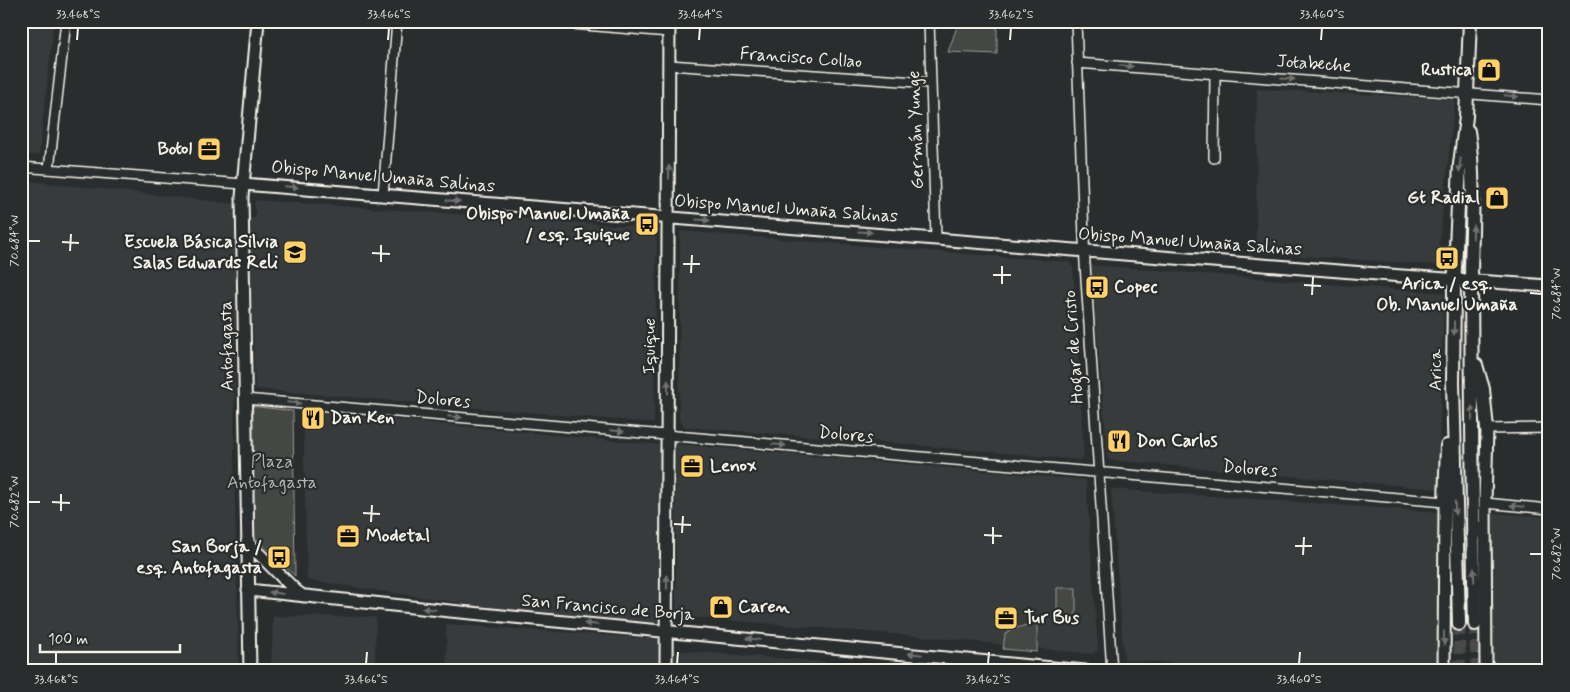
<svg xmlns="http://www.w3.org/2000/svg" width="1570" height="692" viewBox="0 0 1570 692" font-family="Mynerve,sans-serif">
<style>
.built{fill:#373a3a}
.green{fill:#444645;stroke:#9c9c96}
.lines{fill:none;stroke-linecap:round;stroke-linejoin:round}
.primary-tunnel{stroke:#484a4a;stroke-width:12;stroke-dasharray:12 6;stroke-linecap:butt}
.street-casing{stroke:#f4f1e8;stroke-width:12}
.secondary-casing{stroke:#f4f1e8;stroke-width:15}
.primary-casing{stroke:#f4f1e8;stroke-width:16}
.street{stroke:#2a2d2e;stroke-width:9}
.secondary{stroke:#2a2d2e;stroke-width:11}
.primary{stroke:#2a2d2e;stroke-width:12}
.oneway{fill:#71726f}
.ticks{fill:none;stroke:#f4f1e8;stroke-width:2}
.labels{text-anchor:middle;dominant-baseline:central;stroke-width:4.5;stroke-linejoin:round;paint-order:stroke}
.street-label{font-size:18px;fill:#f4f1e8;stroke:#2a2d2e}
.poi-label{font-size:18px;font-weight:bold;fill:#f4f1e8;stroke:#2a2d2e;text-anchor:start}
.park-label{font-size:18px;fill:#b6b5af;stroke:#2a2d2e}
.neatline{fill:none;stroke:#f4f1e8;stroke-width:2}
.ticks-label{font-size:12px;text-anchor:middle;fill:#f4f1e8}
</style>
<rect width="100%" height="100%" fill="#2a2d2e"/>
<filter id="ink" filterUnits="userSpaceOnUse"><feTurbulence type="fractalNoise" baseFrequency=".02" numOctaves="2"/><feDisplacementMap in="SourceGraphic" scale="10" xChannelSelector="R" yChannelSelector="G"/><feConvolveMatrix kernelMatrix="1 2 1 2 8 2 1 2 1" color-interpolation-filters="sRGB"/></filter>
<g filter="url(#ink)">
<path class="built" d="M21,21H54L39,155L21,154Z
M1257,89L1455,99L1437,265L1256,253Z
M21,180L237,204L234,462L239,671H21Z
M254,200L657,228L654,423L255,389L249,218H256Z
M680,231L1069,262L1073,268L1084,457L1080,460L871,441L685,427L679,420Z
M1091,265L1444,293L1438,489L1108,460Z
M303,411L661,445L658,623L494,608L307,580Z
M676,444L1086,480L1098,651L1092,654L930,637L676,616Z
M1111,489L1439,512L1436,671H1274L1124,660Z
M1492,513L1549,517V671H1492Z
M273,616L376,617L375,671H271Z
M446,624L659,639L658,671H447Z
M673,650L930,670L933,671H672Z"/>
<path class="green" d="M959,21H997V54L948,52Z
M250,406L293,411L295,576L252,535Z
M1057,588H1076V621H1057Z
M1037,618V652L1003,649L1005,634L1010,630L1030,624V619Z"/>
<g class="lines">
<path class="primary-tunnel" d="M1459,624L1460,671
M1475,624L1477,671"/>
<g class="street-casing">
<path id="street" d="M535,21L669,32
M929,21L936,238
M1076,21L1085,264L1112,671
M1077,63L1549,100
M669,65L931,83
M1214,158L1215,73
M21,167L243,184
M49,169L66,21
M383,195L397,21
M245,399L1445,502
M1487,429L1549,428
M1485,503L1549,509"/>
</g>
<g class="secondary-casing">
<path id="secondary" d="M243,184L1402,276L1549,286
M247,542L296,591L303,596
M248,590L450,611L1085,671
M250,671L242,197L258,21
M666,671L669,21
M1444,671L1445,502
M1486,671L1485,503L1487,429"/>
</g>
<g class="primary-casing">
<path id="primary" d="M1468,131C1476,182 1471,232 1471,283C1472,397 1472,510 1475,624
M1476,365L1483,389L1487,429
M1445,502L1447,446
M1459,624L1453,382L1454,289L1460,164L1466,117L1470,21"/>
</g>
<use href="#street" class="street"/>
<use href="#secondary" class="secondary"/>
<use href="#primary" class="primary"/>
</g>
<defs><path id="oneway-solid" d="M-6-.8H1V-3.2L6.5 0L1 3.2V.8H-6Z" transform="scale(1.25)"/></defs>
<g class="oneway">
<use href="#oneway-solid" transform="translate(1126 66) rotate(4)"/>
<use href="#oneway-solid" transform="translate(1288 79) rotate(4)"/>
<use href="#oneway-solid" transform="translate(1511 96) rotate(5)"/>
<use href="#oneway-solid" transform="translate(1460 165) rotate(95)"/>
<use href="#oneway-solid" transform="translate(669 172) rotate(-90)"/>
<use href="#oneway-solid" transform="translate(291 187) rotate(5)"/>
<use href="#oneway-solid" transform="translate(453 201) rotate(5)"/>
<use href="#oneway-solid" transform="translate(703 220) rotate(4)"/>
<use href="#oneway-solid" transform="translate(865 232) rotate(4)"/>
<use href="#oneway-solid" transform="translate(1473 232) rotate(-88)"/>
<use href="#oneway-solid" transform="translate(1454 328) rotate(90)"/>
<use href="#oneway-solid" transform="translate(668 387) rotate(-90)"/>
<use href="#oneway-solid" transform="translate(294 403) rotate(5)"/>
<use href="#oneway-solid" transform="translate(1472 413) rotate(-90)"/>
<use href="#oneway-solid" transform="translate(455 417) rotate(5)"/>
<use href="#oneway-solid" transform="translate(617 431) rotate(5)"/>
<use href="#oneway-solid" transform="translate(779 445) rotate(5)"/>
<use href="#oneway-solid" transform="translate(1517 506) rotate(-175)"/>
<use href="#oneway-solid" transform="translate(1455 508) rotate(89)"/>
<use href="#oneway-solid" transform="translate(1474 575) rotate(-92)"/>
<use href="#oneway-solid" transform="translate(667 582) rotate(-90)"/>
<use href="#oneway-solid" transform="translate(276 593) rotate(-173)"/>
<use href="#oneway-solid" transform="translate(429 609) rotate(-174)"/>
<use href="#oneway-solid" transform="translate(591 624) rotate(-175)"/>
<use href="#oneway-solid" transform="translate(1444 638) rotate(90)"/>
<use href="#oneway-solid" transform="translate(753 639) rotate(-175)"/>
<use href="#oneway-solid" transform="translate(915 654) rotate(-174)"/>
</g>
</g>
<path class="ticks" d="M77,40L78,28M388,40L389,28M699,40L700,28M1010,40L1011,28M1321,40L1322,28M28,241H40M62,242L79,243M70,251L71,234M372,253L390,254M381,262V245M683,264H700M691,273L692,255M993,275H1011M1002,284V266M1304,285L1321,286M1530,293L1542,294M1312,295L1313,277M28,502H40M52,502L70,503M61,511V494M363,513L380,514M371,522L372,505M674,524L691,525M682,533L683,516M984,535L1002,536M993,544V527M1295,546H1312M1530,554H1542M1303,555L1304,537M56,664V652M366,664L367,652M677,664L678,652M988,664L989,652M1299,664L1300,652"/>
<defs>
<g id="shop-square" transform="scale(1.25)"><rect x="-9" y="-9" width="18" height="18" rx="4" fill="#ffd166" stroke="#2a2d2e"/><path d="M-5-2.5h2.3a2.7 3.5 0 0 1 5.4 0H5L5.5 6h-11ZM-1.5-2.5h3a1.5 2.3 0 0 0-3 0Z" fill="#111"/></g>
<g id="office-square" transform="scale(1.25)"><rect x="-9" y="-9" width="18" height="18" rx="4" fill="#ffd166" stroke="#2a2d2e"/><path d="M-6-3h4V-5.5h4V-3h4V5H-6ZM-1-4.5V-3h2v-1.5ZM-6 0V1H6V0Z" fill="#111"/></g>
<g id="bus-square" transform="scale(1.25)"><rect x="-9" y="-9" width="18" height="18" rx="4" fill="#ffd166" stroke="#2a2d2e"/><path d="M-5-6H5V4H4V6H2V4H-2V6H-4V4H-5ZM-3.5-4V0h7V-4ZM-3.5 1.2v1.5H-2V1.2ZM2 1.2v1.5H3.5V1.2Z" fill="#111"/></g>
<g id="school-square" transform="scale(1.25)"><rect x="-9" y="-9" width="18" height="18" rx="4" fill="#ffd166" stroke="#2a2d2e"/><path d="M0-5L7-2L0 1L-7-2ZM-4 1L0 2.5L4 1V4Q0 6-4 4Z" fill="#111"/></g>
<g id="restaurant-square" transform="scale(1.25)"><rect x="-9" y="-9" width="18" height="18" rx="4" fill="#ffd166" stroke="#2a2d2e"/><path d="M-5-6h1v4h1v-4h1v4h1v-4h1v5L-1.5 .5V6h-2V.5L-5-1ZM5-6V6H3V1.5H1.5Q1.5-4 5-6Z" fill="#111"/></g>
</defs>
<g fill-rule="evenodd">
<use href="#shop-square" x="1489" y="70"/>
<use href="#office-square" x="209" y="149"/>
<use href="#shop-square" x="1497" y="198"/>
<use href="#bus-square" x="647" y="224"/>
<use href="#school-square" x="295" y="252"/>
<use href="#bus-square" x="1447" y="258"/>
<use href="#bus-square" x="1097" y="287"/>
<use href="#restaurant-square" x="313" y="418"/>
<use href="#restaurant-square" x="1119" y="441"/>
<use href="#office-square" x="692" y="466"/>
<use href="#office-square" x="348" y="536"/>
<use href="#bus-square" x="279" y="557"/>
<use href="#shop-square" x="721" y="607"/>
<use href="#office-square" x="1006" y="618"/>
</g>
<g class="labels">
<g class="street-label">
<text transform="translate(801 58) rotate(4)">Francisco Collao</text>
<text transform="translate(1314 64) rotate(4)">Jotabeche</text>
<text transform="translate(916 130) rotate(-92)">Germán Yunge</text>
<text transform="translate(383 177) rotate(5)">Obispo Manuel Umaña Salinas</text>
<text transform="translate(786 209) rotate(4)">Obispo Manuel Umaña Salinas</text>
<text transform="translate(1190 242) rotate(4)">Obispo Manuel Umaña Salinas</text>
<text transform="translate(227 346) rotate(-91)">Antofagasta</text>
<text transform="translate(650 346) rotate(-90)">Iquique</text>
<text transform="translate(1074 347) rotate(-94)">Hogar de Cristo</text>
<text transform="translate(1436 370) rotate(-90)">Arica</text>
<text transform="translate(443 400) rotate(5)">Dolores</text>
<text transform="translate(846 435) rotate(5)">Dolores</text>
<text transform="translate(1250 469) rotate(5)">Dolores</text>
<text transform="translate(608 608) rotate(5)">San Francisco de Borja</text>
</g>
<g class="poi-label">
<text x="1472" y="70" text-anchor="end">Rustica</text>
<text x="192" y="149" text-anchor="end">Botol</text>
<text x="1480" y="198" text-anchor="end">Gt Radial</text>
<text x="630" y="214" text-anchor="end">Obispo Manuel Umaña<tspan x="630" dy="21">/ esq. Iquique</tspan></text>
<text x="278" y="242" text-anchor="end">Escuela Básica Silvia<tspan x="278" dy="21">Salas Edwards Reli</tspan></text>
<text x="1447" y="284" text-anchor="middle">Arica / esq.<tspan x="1447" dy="21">Ob. Manuel Umaña</tspan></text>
<text x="1114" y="287">Copec</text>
<text x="330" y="418">Dan Ken</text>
<text x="1136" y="441">Don Carlos</text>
<text x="710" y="466">Lenox</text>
<text x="366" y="536">Modetal</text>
<text x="262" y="547" text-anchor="end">San Borja /<tspan x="262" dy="21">esq. Antofagasta</tspan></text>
<text x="738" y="607">Caren</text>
<text x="1024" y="618">Tur Bus</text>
</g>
<g class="park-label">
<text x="272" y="462">Plaza<tspan x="272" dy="21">Antofagasta</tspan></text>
</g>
</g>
<rect width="1570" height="692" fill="none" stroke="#2a2d2e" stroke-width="55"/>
<path d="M40 644v8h140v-8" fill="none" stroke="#f4f1e8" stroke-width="2.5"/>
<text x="48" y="644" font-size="15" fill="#f4f1e8" stroke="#2a2d2e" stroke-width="4" paint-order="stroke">100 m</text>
<rect x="28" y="28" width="1514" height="636" class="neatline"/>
<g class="ticks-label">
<text x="78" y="18">33.468°S</text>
<text x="389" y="18">33.466°S</text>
<text x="700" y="18">33.464°S</text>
<text x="1011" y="18">33.462°S</text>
<text x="1322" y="18">33.460°S</text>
<text transform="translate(14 241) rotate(-90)" y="4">70.684°W</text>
<text transform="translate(1556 294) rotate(-90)" y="4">70.684°W</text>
<text transform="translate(14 502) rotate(-90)" y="4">70.682°W</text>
<text transform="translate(1556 554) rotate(-90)" y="4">70.682°W</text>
<text x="56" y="683">33.468°S</text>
<text x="366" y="683">33.466°S</text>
<text x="677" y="683">33.464°S</text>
<text x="988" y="683">33.462°S</text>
<text x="1299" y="683">33.460°S</text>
</g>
</svg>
